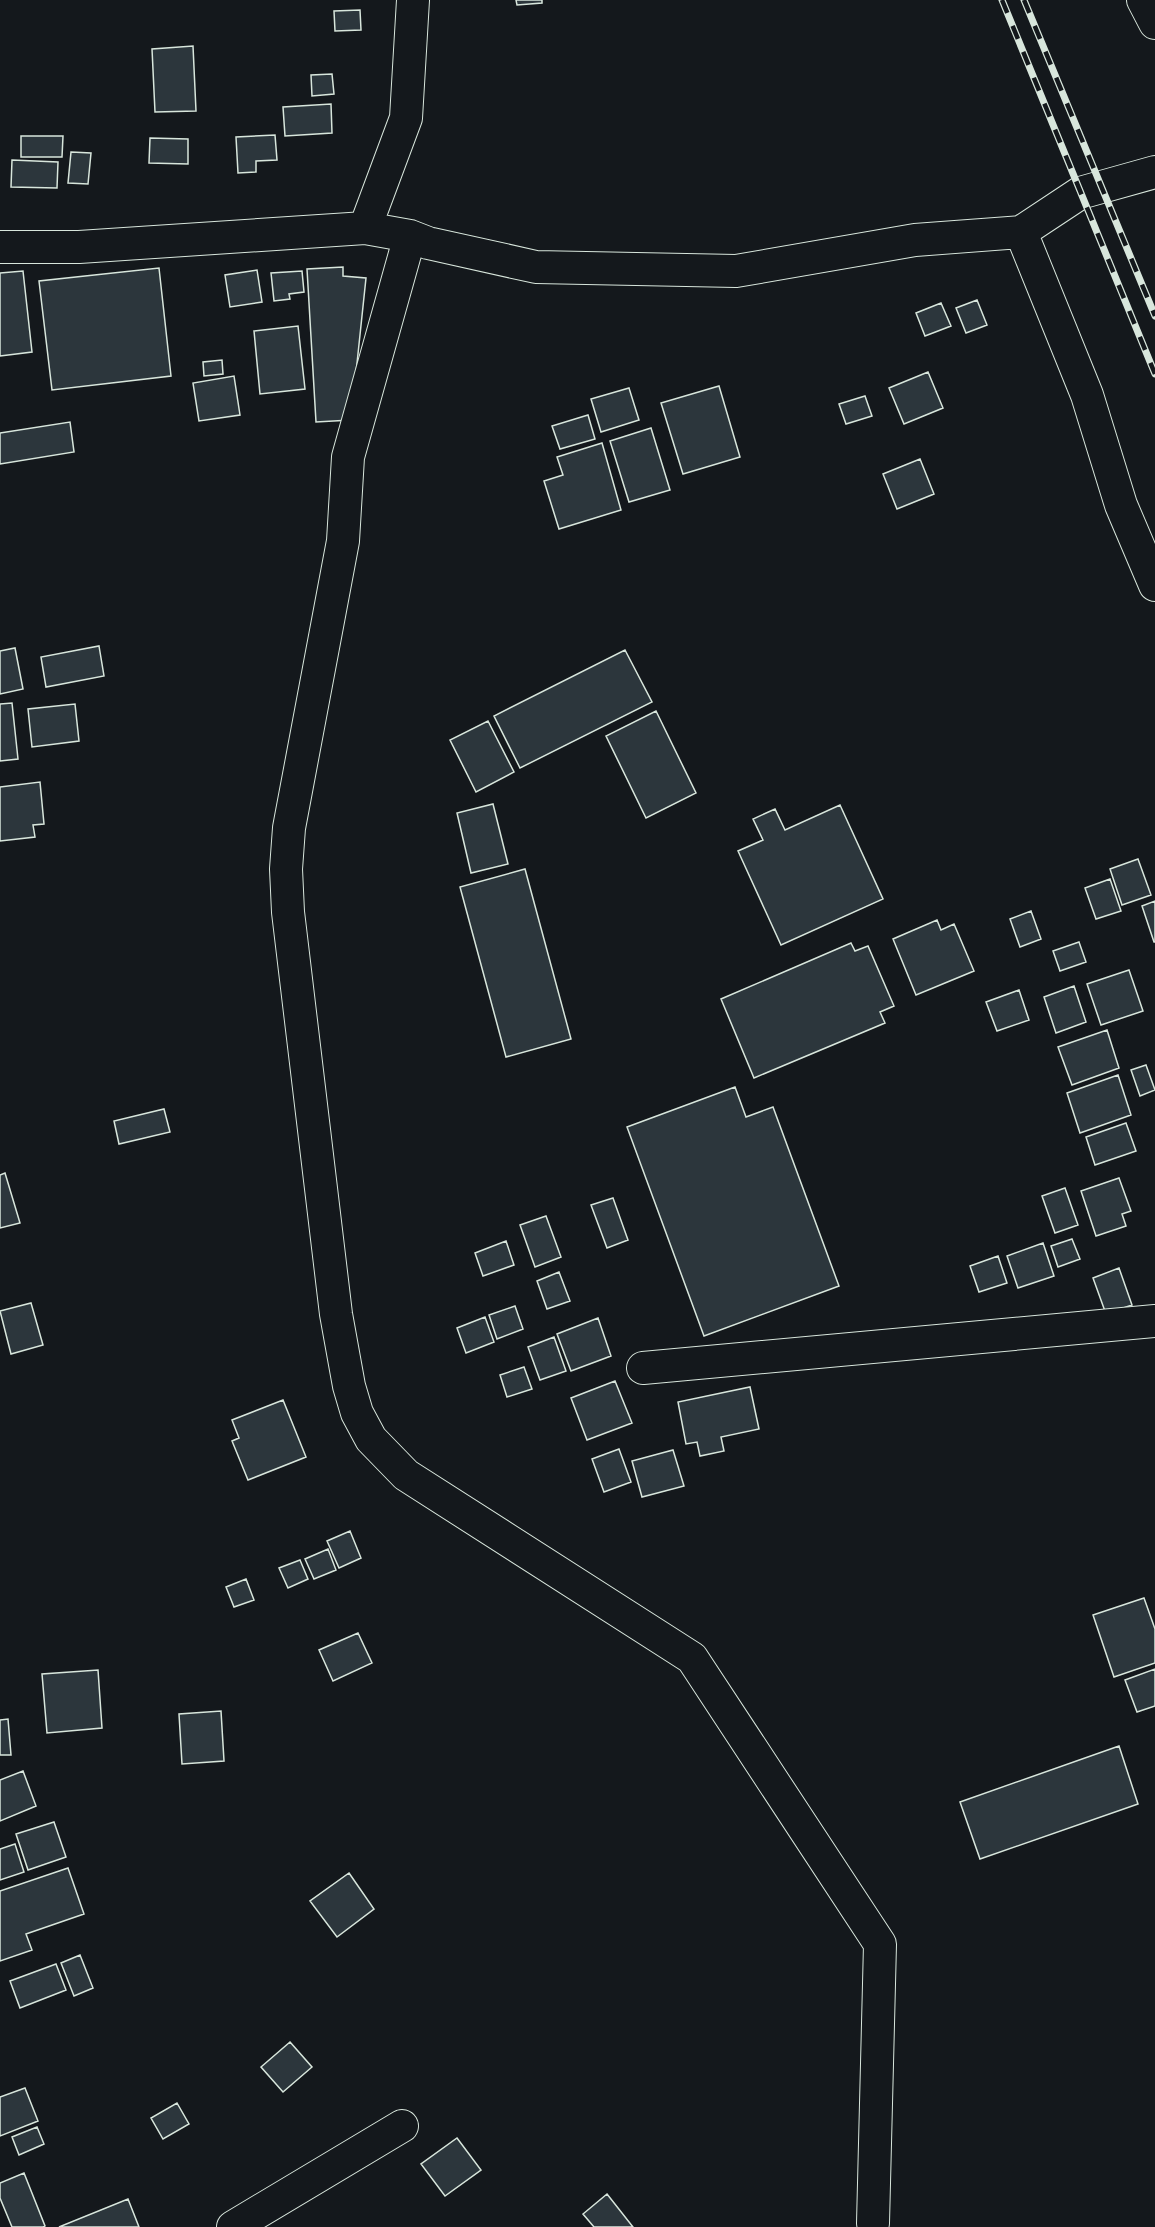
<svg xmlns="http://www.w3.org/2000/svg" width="1155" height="2227" viewBox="0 0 1155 2227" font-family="Arial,sans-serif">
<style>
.building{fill:#2c363c;stroke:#d8e6dc;stroke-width:1.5}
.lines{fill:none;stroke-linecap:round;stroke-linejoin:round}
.minor-casing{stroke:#d8e6dc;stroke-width:34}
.minor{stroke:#14181c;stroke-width:32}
.rail-casing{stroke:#d8e6dc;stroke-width:7}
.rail{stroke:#14181c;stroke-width:4.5;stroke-dasharray:14;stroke-linecap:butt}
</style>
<rect width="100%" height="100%" fill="#14181c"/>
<path class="building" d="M516,0H542V3L517,5Z
M360,10L361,30L335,31L334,11Z
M193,46L196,111L155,112L152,49Z
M332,74L334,94L312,96L311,75Z
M331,104L332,133L285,136L283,107Z
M275,135L277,160L256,161V172L238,173L236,137Z
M21,136H63L62,157H21Z
M150,138L188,139V164L149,163Z
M71,152L91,153L88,184L68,183Z
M12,160L58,162L57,188L11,187Z
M343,267V276L366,278L351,420L316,422L307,269Z
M159,268L171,376L52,390L39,281Z
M257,270L262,302L230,307L225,275Z
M23,271L32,352L0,356V273Z
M302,271L304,292L289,294L290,299L274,301L271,273Z
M977,300L987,325L966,333L956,308Z
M941,303L951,326L925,336L916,313Z
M298,326L305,389L260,394L254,331Z
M222,360L223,374L204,376L203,362Z
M928,372L943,408L904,424L889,388Z
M234,376L240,415L199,421L193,383Z
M719,386L740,457L683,474L661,403Z
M629,388L639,420L601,432L591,399Z
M865,396L872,416L846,424L839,404Z
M588,415L595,439L560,449L552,426Z
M70,422L74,452L0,464V433Z
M651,428L670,490L629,502L610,441Z
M602,443L621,510L559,529L544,481L563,475L557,457Z
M920,459L934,494L897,509L883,474Z
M99,646L104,676L46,687L41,657Z
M15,648L23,689L0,694V651Z
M625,650L652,702L520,768L494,716Z
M12,703L18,759L0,761V704Z
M75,704L79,741L32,747L28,709Z
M656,711L696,793L646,818L606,736Z
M488,721L514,772L476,792L450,740Z
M40,782L44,824L33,825L35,837L0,841V787Z
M493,804L508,864L471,873L457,813Z
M840,805L883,899L781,945L738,851L763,840L753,819L775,809L785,830Z
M1138,859L1151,895L1122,905L1110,869Z
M525,869L571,1039L506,1057L460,887Z
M1110,879L1121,911L1096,919L1085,888Z
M1155,901V942H1154L1142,906Z
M1031,911L1041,939L1020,947L1010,919Z
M937,920L941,930L954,924L974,971L916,995L893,939Z
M1079,942L1086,962L1060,971L1053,951Z
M851,943L855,951L868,946L894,1006L880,1012L885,1023L754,1078L721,999Z
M1129,970L1143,1011L1101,1025L1087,984Z
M1074,986L1086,1022L1056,1033L1044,997Z
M1019,990L1029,1020L997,1031L986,1002Z
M1107,1030L1119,1068L1072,1085L1058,1047Z
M1146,1065L1155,1090L1140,1096L1131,1070Z
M1118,1075L1131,1115L1080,1133L1067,1093Z
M735,1087L746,1117L773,1107L839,1286L704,1336L627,1127Z
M164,1109L170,1132L119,1144L114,1121Z
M1126,1123L1136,1151L1095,1165L1086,1137Z
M5,1173L20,1223L0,1228V1175Z
M1119,1178L1131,1211L1122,1214L1126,1226L1096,1236L1081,1191Z
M1065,1188L1078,1225L1055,1233L1042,1196Z
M613,1198L628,1240L607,1248L591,1205Z
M546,1216L561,1257L535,1267L520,1225Z
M1072,1239L1080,1259L1058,1267L1051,1246Z
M506,1241L514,1265L483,1276L475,1253Z
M1043,1243L1054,1276L1018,1288L1007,1256Z
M998,1256L1007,1283L979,1292L970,1266Z
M1119,1268L1132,1305L1106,1314L1093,1278Z
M559,1272L570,1301L547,1309L537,1281Z
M31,1303L43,1345L11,1354L0,1311Z
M515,1306L523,1329L497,1339L489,1315Z
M485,1317L494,1342L466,1353L457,1328Z
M598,1318L611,1356L571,1371L557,1334Z
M554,1337L566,1371L540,1380L528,1347Z
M524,1367L532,1389L507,1397L500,1375Z
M615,1381L632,1423L587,1440L571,1398Z
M750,1387L759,1429L721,1437L724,1451L700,1456L697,1442L686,1444L678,1402Z
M283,1400L306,1457L248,1480L232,1441L239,1438L232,1420Z
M619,1449L631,1482L604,1492L592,1459Z
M673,1450L684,1486L642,1497L632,1461Z
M350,1531L361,1558L339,1568L327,1541Z
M328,1549L336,1570L314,1579L305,1559Z
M300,1560L308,1579L288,1588L279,1568Z
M246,1579L254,1600L234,1607L226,1587Z
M1144,1598L1155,1629V1663L1114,1677L1093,1615Z
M358,1633L372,1663L333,1681L319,1650Z
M1155,1669V1706L1137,1712L1125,1680Z
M98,1670L102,1728L47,1733L42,1674Z
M221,1711L224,1761L182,1764L179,1714Z
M8,1719L11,1755H0V1720Z
M1119,1746L1138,1804L980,1859L960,1802Z
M23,1771L36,1806L0,1821V1780Z
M54,1822L66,1857L28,1870L16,1834Z
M15,1844L24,1872L0,1880V1849Z
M68,1868L84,1914L26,1934L32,1950L0,1961V1891Z
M349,1873L374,1909L337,1937L310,1901Z
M80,1955L93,1988L74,1996L61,1963Z
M56,1964L66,1990L20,2008L10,1981Z
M290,2042L312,2067L283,2092L261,2067Z
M25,2088L38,2121L0,2136V2097Z
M177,2103L189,2124L163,2139L151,2118Z
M37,2127L44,2144L19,2155L12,2137Z
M457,2138L481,2170L445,2196L421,2164Z
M24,2173L45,2226L43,2227H12L0,2198V2183Z
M607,2194L633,2227H594L583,2214Z
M128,2199L139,2227H59Z"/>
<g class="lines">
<g class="minor-casing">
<path id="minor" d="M1143,0L1155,23
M365,228L406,118L413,0
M1021,232L1087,395L1121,505L1155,585
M410,236L348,457L343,541L289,828L286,869L288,912L336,1314L349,1386L357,1413L371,1439L406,1475L692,1658L880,1944L873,2223
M0,247H79L365,228L410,236L428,243L536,267L736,271L915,240L1021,232L1080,193L1155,172
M643,1368L1155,1321
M233,2227L402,2126"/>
</g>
<use href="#minor" class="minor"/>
<g class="rail-casing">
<path id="rail" d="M1002,0L1155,374
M1024,0L1155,316"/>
</g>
<use href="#rail" class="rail"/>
</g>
</svg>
